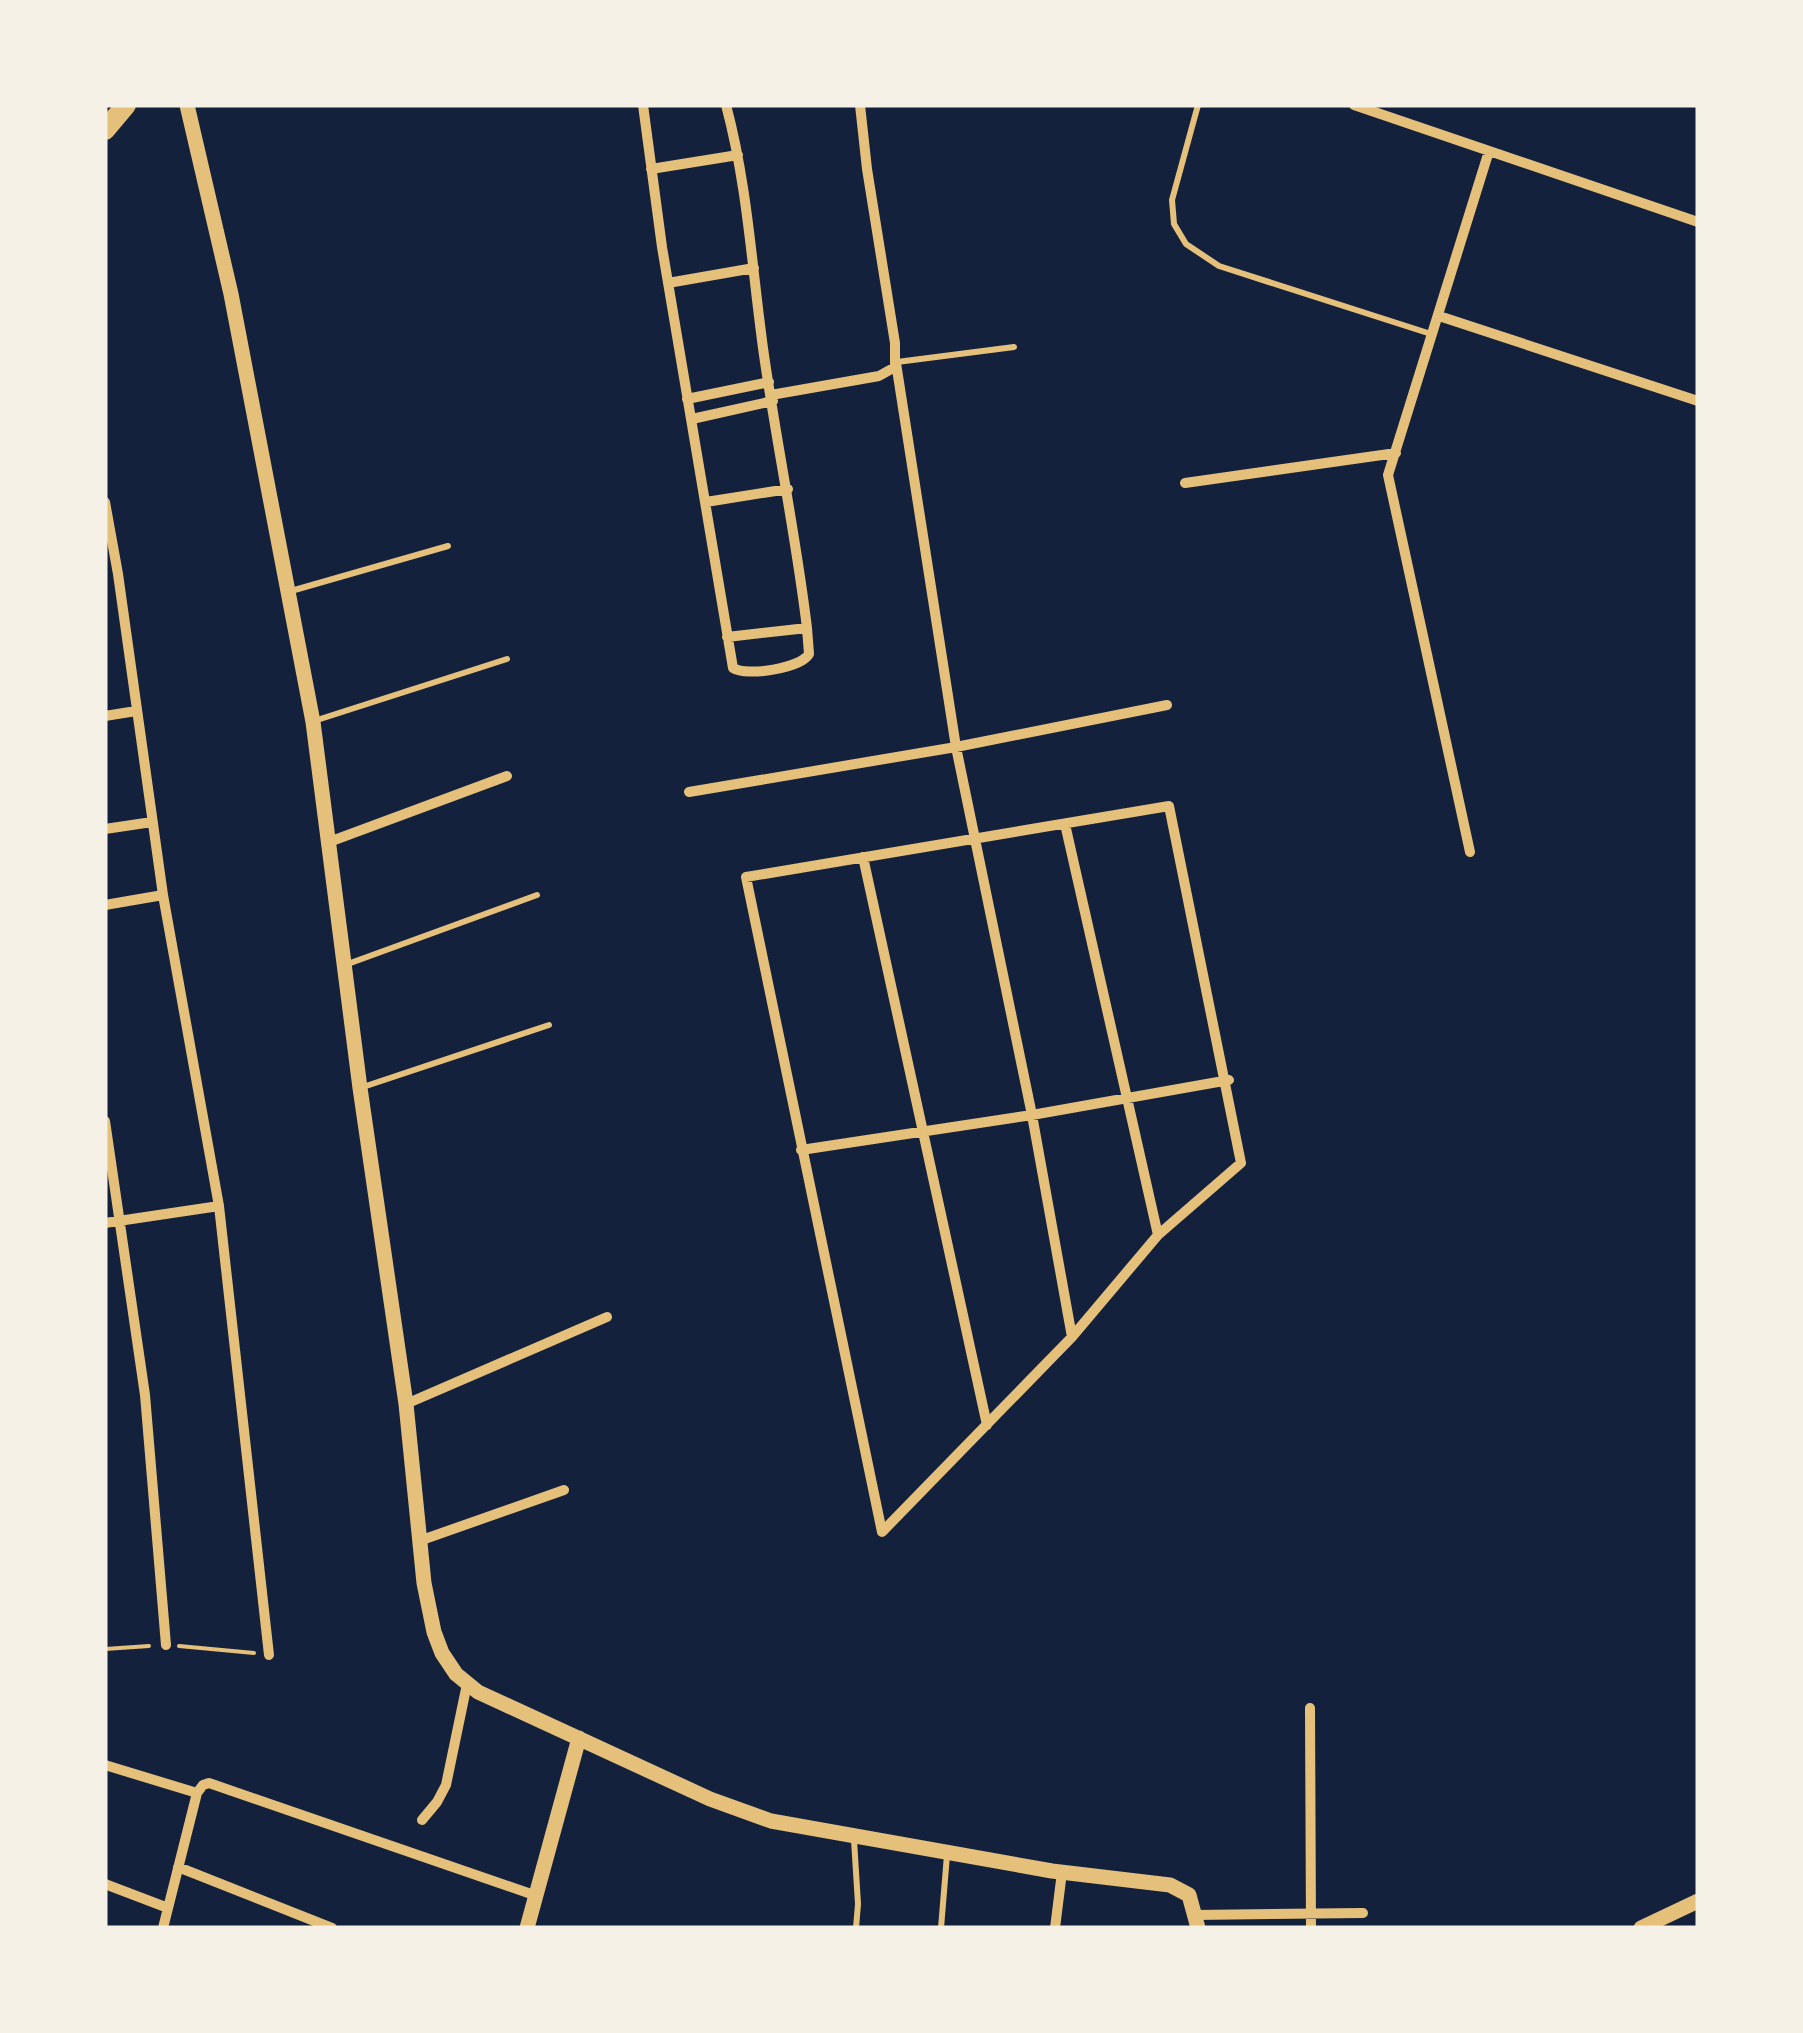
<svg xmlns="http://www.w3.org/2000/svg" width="1803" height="2033" viewBox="0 0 1803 2033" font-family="'Public Sans',sans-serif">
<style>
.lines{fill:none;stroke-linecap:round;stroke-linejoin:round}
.path{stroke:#e5c07b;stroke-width:4}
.service{stroke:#e5c07b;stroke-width:6}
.minor{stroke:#e5c07b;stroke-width:10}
.tertiary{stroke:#e5c07b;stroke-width:15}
.primary{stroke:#e5c07b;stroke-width:20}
</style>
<rect width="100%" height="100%" fill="#14213d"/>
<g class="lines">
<path class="path" d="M179,1646L254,1653
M105,1649L149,1646"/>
<path class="service" d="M1198,105L1172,200L1174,224L1186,244L1219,266L1431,334
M897,362L1014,347
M291,591L448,546
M314,721L507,659
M345,965L537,895
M360,1088L549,1025
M854,1840L858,1904L856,1928
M941,1928L947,1855"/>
<path class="minor" d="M643,105L662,247L733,668C747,677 801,668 809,654L807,628
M726,105C748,187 752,271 764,355C777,446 796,536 807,628L727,637
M1354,105L1698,222
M651,169L738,155
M668,283L754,268
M1439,316L1698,401
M896,363L956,747L1032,1115L1072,1337
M771,395L879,376L895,367V343L867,169L860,105
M687,399L769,382
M692,419L773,401
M1185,483L1396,453
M105,502L118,574L163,895L219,1206L269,1655
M706,502L788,489
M105,716L136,711
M689,792L956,747L1167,705
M1169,806L1241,1163L1158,1235L1072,1337L882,1532L746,877Z
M1065,824L1158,1235
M105,829L152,822
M329,842L507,776
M1470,852L1388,475L1489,151
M863,857L987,1425
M105,905L163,895
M105,1121L145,1395L166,1645
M801,1150L1032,1115L1229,1080
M105,1223L219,1206
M406,1404L607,1317
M419,1541L564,1490
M1310,1708L1311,1928
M105,1765L197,1793
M422,1820L437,1802L446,1785L467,1684
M178,1867L332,1928
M105,1884L168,1908
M1195,1915L1363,1913
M163,1928L197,1793L203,1785L209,1783L537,1896
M1055,1928L1062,1872"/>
<path class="tertiary" d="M187,105L231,294L313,722L360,1088L406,1404L424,1583L434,1632L442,1653L456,1674L478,1692L710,1799L771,1821L1052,1871L1170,1885L1189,1895L1198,1928
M527,1928L579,1738
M1641,1928L1698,1901"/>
<path class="primary" d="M105,130L126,105"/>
</g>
<rect width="1803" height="2033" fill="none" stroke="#f6f1e7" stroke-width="215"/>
</svg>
